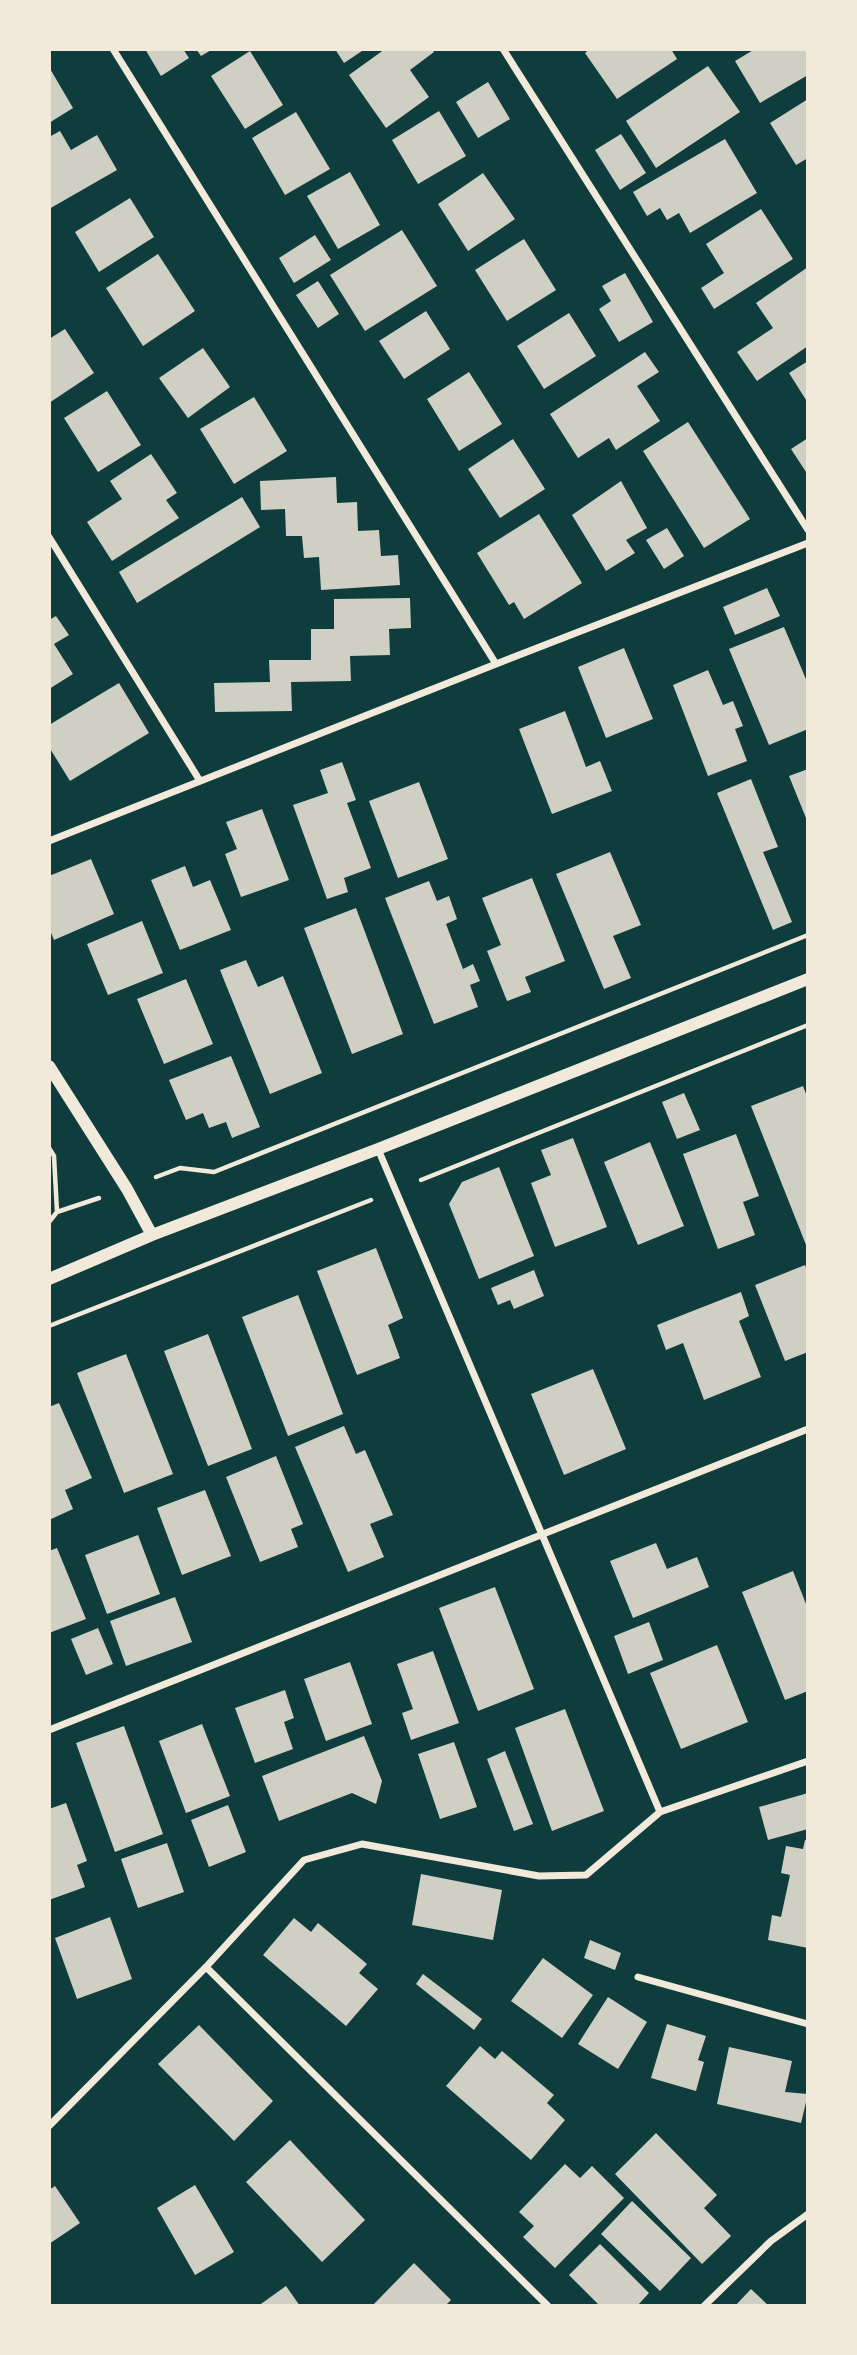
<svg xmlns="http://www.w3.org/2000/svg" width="857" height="2355" viewBox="0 0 857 2355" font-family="'Golos Text',sans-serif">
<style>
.building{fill:#cfcfc3}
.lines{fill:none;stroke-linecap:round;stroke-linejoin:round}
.path{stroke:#f1e9da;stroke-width:4.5}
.minor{stroke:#f1e9da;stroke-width:7}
.tertiary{stroke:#f1e9da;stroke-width:12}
</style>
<rect width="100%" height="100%" fill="#0f3d3e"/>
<path class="building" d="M145,49H183L189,58L161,76Z
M196,49H213L201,56Z
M335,49H365L344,63Z
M385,49H432L434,52L410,70L429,97L386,128L349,75Z
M590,49H671L677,59L617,99L585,53Z
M755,49H808V75L760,103L735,61Z
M250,51L283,105L245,129L211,76Z
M708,66L740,112L656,168L626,121Z
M49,67L73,108L49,123Z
M488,82L510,119L478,138L456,102Z
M808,99V158L796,165L770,123Z
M439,111L466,156L418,184L392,140Z
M296,112L330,169L285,195L252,138Z
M60,131L71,150L97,135L117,170L49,209V137Z
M621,134L646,173L620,190L595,150Z
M725,139L757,193L690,233L679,213L667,220L660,208L647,216L633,192Z
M350,172L380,225L338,249L307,196Z
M483,173L515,219L468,251L438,204Z
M130,198L154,237L99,272L75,232Z
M761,209L793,259L714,309L701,288L724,273L706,244Z
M402,230L437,286L365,331L330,275Z
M315,235L331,260L294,283L279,258Z
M524,239L556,290L507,321L475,270Z
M158,254L195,311L143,346L106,288Z
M808,267V346L757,381L737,352L773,328L756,303Z
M625,273L653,322L619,342L599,309L611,301L602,286Z
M318,281L339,314L318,328L296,295Z
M426,311L450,349L404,379L379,341Z
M569,313L596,356L544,389L517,346Z
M65,329L94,373L49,403V339Z
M203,348L230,387L188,418L159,378Z
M645,352L659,372L637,386L660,421L616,450L609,438L578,458L550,414Z
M808,361V403L789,373Z
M469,372L502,424L459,451L427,399Z
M107,391L141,445L98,472L64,418Z
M254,397L287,451L234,484L200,429Z
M688,422L750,519L704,548L643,451Z
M808,438V475L791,449Z
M513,439L545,489L500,518L468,469Z
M151,454L177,493L166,500L179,518L112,561L87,522L122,499L110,481Z
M336,477L337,503L357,502L358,531L379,530L381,556L398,555L400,585L321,590L319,557L304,558L302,536H286L285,509L261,510L260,481Z
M621,481L647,528L626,540L635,553L606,571L572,515Z
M242,497L260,527L137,603L119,572Z
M539,514L582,583L524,619L514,602L509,605L477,553Z
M667,528L684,556L664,569L646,540Z
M767,588L780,616L735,635L723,607Z
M410,598L411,628L389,629L390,655L350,656L351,681L291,682L292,711L215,712L214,683L270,682L269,660H311V629H334V599Z
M56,616L69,635L54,644L73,674L49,689V620Z
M784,627L808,684V729L769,745L729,649Z
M624,648L653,719L606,738L578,667Z
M708,670L723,705L733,701L743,726L735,729L747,761L708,776L673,685Z
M119,683L149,733L70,781L49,747V725Z
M565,711L586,767L600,761L612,791L552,814L519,729Z
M342,762L356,800L347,803L371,868L344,878L348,892L327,899L293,805L328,793L320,770Z
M808,769V823L789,776Z
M751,779L778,847L763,852L792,922L773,930L717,793Z
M419,782L448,859L398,878L369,801Z
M262,809L289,880L241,897L225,854L237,849L226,822Z
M610,852L641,925L613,936L631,978L604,989L556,874Z
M91,859L114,914L54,940L49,928V876Z
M185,866L193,887L210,880L231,930L180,950L151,880Z
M532,878L565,961L525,977L531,992L507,1001L487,951L501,945L482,898Z
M429,881L437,901L449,896L457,919L446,924L463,969L473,964L480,981L470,985L478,1007L434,1024L385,898Z
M356,908L403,1034L352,1054L304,928Z
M142,921L163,973L108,995L87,944Z
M246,960L258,987L283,976L322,1073L270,1094L220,970Z
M186,979L213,1044L164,1064L137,999Z
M231,1056L260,1127L232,1138L226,1122L209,1128L203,1113L186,1120L169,1080Z
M803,1086L808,1099V1250L751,1106Z
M684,1093L700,1130L677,1139L662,1102Z
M736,1134L759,1196L743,1202L755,1235L718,1249L683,1154Z
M573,1138L607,1227L555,1247L531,1183L551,1175L541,1150Z
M650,1142L684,1226L638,1245L604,1162Z
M499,1167L534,1256L479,1279L449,1204L462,1182Z
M376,1248L403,1318L388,1325L400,1358L357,1375L317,1271Z
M805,1265L808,1273V1352L785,1361L755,1285Z
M534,1270L544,1296L514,1309L510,1300L498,1305L491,1288Z
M741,1292L749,1316L739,1321L761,1377L704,1400L683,1343L666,1350L657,1325Z
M298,1295L343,1414L288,1436L242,1317Z
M208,1334L252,1449L208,1466L164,1351Z
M126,1354L173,1474L124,1493L77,1373Z
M593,1369L626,1449L564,1475L531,1394Z
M59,1403L92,1478L65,1490L73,1509L49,1520V1407Z
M344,1426L356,1454L365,1450L393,1515L370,1524L384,1557L348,1572L295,1447Z
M276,1456L303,1524L291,1529L298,1547L260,1562L226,1477Z
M205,1490L231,1556L182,1575L157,1508Z
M138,1535L160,1594L107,1614L85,1555Z
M656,1543L667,1569L697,1557L709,1587L633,1618L610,1561Z
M57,1548L86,1619L49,1633V1551Z
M793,1571L808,1609V1691L785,1700L742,1592Z
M495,1587L534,1689L478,1711L439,1608Z
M175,1597L192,1642L126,1666L110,1621Z
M649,1622L663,1660L628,1674L614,1636Z
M98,1628L113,1664L86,1675L71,1639Z
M717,1645L748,1722L681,1749L650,1673Z
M433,1651L459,1723L411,1740L402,1713L413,1709L397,1664Z
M350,1662L372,1724L326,1741L304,1679Z
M285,1690L294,1718L284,1722L293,1749L255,1763L235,1708Z
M565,1709L604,1811L552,1831L515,1728Z
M202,1724L230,1796L186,1813L159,1741Z
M124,1726L163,1834L115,1852L76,1743Z
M364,1736L382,1781L376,1804L352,1793L279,1821L262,1776Z
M454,1742L477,1807L440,1819L418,1754Z
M505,1751L533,1824L514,1831L487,1759Z
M808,1793V1829L768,1840L759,1807Z
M66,1803L87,1861L77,1865L85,1887L49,1900V1809Z
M228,1805L246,1852L209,1867L191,1820Z
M805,1840L808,1841V1948L768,1940L772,1915L781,1917L790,1875L781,1873L786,1846L803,1849Z
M167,1843L184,1892L138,1908L121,1859Z
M421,1874L502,1890L493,1940L412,1925Z
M110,1917L132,1979L77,1999L55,1938Z
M294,1918L311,1932L318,1923L367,1964L359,1973L378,1989L346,2026L263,1955Z
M590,1940L621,1953L615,1970L584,1958Z
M543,1958L593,1995L562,2038L511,2001Z
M423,1974L482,2019L474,2030L416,1984Z
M608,1997L647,2022L618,2069L578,2044Z
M667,2024L706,2036L698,2060L704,2062L696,2091L651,2078Z
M199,2025L273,2101L234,2141L158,2064Z
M480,2046L495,2059L502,2051L554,2095L547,2103L565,2120L531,2160L446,2086Z
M729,2047L792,2061L785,2092L808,2094L801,2123L717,2104Z
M656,2133L717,2195L704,2208L731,2236L702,2264L615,2174Z
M290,2140L365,2220L322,2262L246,2182Z
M565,2164L580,2178L592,2166L624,2198L555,2268L523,2237L534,2226L519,2212Z
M195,2185L234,2252L195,2275L157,2208Z
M55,2186L80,2223L49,2244V2190Z
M632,2201L691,2258L660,2291L601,2234Z
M600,2244L649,2293L637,2306H600L569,2275Z
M414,2263L451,2300L445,2306H372Z
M286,2286L300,2306H258Z
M751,2289L769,2306H735Z"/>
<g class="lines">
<path class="path" d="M49,1148L54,1156L57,1212L49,1222
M156,1177L180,1168L214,1172L808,935
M421,1180L808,1025
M57,1212L99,1198
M49,1326L371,1200"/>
<path class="minor" d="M113,49L496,664
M503,49L808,530
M49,537L200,781
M49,841L496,664L808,543
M378,1149L660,1812
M49,1730L808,1429
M206,1967L548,2306
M638,1977L808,2024
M49,2126L206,1967L304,1860L362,1844L539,1876L586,1875L660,1812L808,1761
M704,2306L771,2241L808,2214"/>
<path class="tertiary" d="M49,1066L127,1189L152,1235
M49,1279L152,1235L378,1149L808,979"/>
</g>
<rect width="857" height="2355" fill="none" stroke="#f1e9da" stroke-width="102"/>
</svg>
